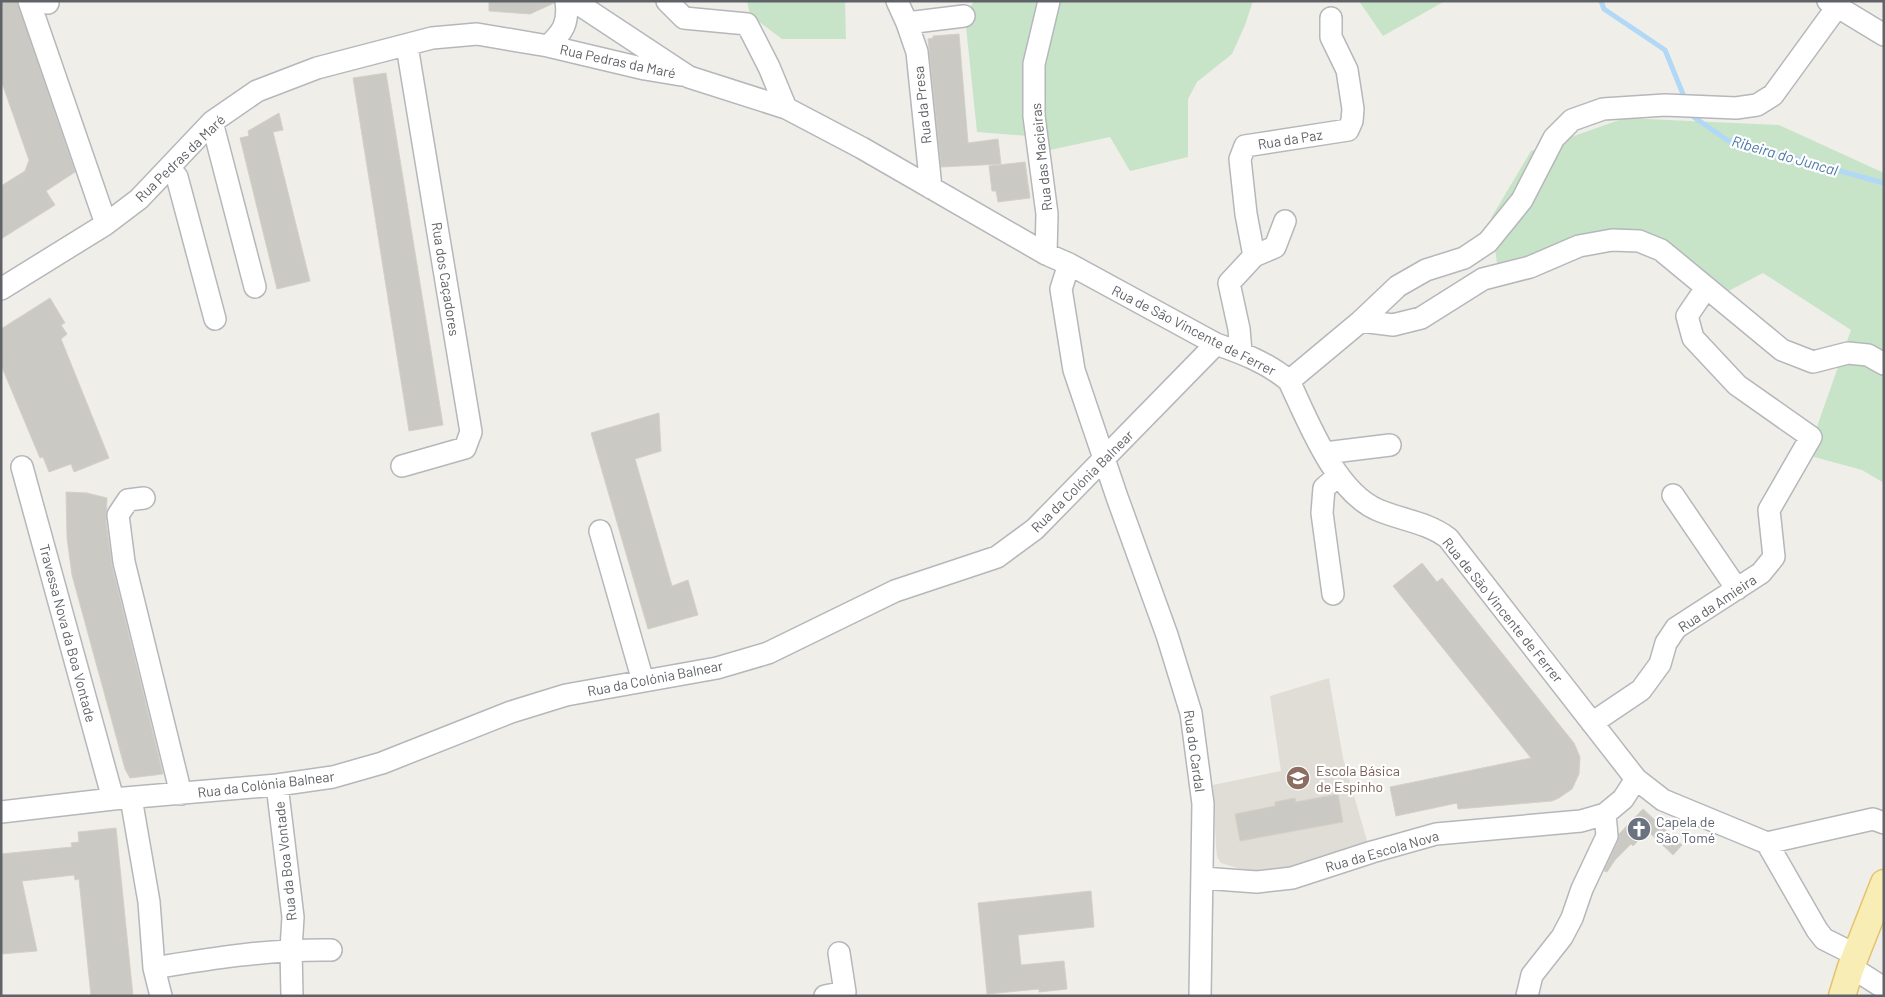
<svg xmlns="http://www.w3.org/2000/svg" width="1885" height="997" viewBox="0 0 1885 997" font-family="Barlow,sans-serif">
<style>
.education{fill:#dfddd6}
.green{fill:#c7e4c8}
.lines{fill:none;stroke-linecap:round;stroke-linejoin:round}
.stream{stroke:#b1d8f7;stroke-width:5}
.building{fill:#cbc9c4;stroke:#d4d0c7}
.minor-casing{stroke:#b5b7bb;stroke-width:24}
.major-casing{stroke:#e4c36d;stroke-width:29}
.minor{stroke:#fff;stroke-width:21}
.major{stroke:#f7edb5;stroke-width:26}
.labels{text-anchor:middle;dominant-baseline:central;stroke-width:4.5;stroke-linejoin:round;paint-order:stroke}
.street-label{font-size:14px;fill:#5f6266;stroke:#fff}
.education-label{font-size:14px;fill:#785e54;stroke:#fff;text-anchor:start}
.worship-label{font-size:14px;fill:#5b616d;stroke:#fff;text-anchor:start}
.water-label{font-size:15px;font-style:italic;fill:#4e79a8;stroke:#fff}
</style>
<rect width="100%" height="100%" fill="#f0eee8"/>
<path class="education" d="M1329,678L1343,758L1368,844L1277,870L1257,872L1241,869L1221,863L1217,857L1216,847L1213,785L1281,771L1270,696Z"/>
<path class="green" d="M747,1H845L846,39H782L750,15Z
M974,1H1253L1245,25L1232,54L1197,82L1188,99V157L1130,171L1110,137L1050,150L1029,136L977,132L965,17Z
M1359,1H1445L1383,36Z
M1625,118L1779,125L1884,173V483L1862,470L1807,455L1851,330L1763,273L1719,296L1631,238L1567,255L1500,286L1491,218L1531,151Z"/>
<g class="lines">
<path class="stream" d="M1601,1L1604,9L1665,50L1685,99
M1691,115L1727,140L1884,183"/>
</g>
<path class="building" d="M1,1H17L75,172L46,191L55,205L1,239V186L25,171L29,160L1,80Z
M489,1H554V3L530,14L489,11Z
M959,34L968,143L998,139L1001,164L941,167L928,39L933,38V36Z
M386,73L443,425L409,431L353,78Z
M279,113L283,130L273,132L310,281L277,289L240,138L249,136L248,131Z
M1025,162L1030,198L998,202L996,191H992L989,166Z
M50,298L65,323L61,325L67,334L61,339L109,458L74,472L71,464L49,472L43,457L40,458L1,365V329Z
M659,413L661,451L635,459L672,586L688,580L698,615L648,629L591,433Z
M66,492L87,493L107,498L106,522L112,565L163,774L130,778L125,769L72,575L67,538Z
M1422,563L1437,582L1442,578L1574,743L1580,757L1579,774L1572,789L1559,798L1552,801L1458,809L1457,803L1396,816L1390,787L1531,758L1393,586Z
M1338,794L1343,822L1240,841L1235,814L1275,806V802L1295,798L1296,802Z
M1643,809L1682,845L1673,855L1650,833L1647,837L1644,835L1633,846L1631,844L1615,860L1607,872L1604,871L1618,841L1619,834Z
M116,828L133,996H91L79,879L75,880L74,875L22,881L37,951L1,954V854L72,847L71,843L79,842L78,832Z
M1091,891L1094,927L1018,935L1021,965L1064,961L1067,989L1039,992V989L987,994L978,903Z"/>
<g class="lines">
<g class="minor-casing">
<path id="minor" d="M29,1L106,224
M47,1L48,3
M574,1L689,77L786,108L862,148L1046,254L1069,264L1216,344C1242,353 1268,363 1289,381C1308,421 1335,492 1378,510C1401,520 1427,522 1448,538L1636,779L1663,800L1767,843L1817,930L1824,939L1856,955
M667,1L684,18L747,24L769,67L786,108
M897,1L907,23L917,52L931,188
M1828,1L1884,35
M907,23L964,16
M548,46C563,32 569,23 566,1
M212,122L255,287
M169,168L177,177L215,319
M1046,254L1047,214L1034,116V64L1049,1
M1254,256L1275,247L1285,221
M1069,264L1061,289L1074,370L1117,497L1167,635L1191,713L1203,804L1200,996
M1,289L106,224L139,199L212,122L257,91L317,68L432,38L477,34L548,46L645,69L681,75
M1361,321L1393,325L1421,318L1483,279L1530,267L1579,246L1612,240L1639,241L1661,250L1782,350L1813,362L1848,353L1868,355L1884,364
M1241,352L1239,329L1229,283L1254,256L1246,214L1240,159L1245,146L1348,130L1352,121L1353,109L1347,70L1331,37V18
M1289,381L1361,321L1398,286L1426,270L1464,258L1488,242L1522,200L1554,138L1572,120L1603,109L1665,105L1736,108L1757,105L1773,95L1837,7
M1325,453L1390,445
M402,466L465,448L471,432L407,46
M22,467L113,799
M1673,495L1737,589
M144,498L128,500L118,515L124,562L181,794
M600,531L643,681
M1333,594L1322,513L1324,488L1338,476
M1592,723L1641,690L1660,664L1666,643L1676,628L1761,573L1774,557L1769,510L1811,437L1737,385L1693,338L1687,316L1706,288
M277,785L293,917L291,949L292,996
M131,798L149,902L154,968L161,996
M1,812L113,799L277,785L333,777L382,763L511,712L566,695L717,668L768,653L895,591L997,557L1035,529L1216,344
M1767,843L1873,819L1884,823
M1202,878L1257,882L1292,878L1372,852L1436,834L1581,821L1605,814L1623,799L1636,779
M1851,967L1884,988
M154,968C213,958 271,949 331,950
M825,996L845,992L839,953
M1527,996L1532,975L1562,937L1572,918L1582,889L1607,836L1605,814"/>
</g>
<g class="major-casing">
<path id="major" d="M1842,996L1851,967L1884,883"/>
</g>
<use href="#minor" class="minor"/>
<use href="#major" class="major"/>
</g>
<defs>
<g id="school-disc" transform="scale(1.25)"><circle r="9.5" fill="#8d6e63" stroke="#fff"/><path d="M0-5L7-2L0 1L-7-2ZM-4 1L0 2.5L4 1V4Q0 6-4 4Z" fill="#fff"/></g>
<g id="church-disc" transform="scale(1.25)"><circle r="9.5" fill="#6b7280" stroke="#fff"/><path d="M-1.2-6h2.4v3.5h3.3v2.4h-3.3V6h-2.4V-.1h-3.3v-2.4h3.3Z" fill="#fff"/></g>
</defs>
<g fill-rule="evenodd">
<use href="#school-disc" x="1298" y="778"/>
<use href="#church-disc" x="1639" y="829"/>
</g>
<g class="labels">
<g class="street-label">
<text transform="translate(618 61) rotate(12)">Rua Pedras da Maré</text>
<text transform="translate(922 105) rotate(-96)">Rua da Presa</text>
<text transform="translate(1290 139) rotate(-9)">Rua da Paz</text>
<text transform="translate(1041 157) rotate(-96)">Rua das Macieiras</text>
<text transform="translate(180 158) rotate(-44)">Rua Pedras da Maré</text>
<text transform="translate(446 279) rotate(81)">Rua dos Caçadores</text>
<text transform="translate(1194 330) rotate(27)">Rua de São Vincente de Ferrer</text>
<text transform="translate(1082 481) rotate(-45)">Rua da Colónia Balnear</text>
<text transform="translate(1717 603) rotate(-34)">Rua da Amieira</text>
<text transform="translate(1503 610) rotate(51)">Rua de São Vincente de Ferrer</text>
<text transform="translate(68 633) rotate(75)">Travessa Nova da Boa Vontade</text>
<text transform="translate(655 678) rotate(-11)">Rua da Colónia Balnear</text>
<text transform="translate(1195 751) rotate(82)">Rua do Cardal</text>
<text transform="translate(266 784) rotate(-7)">Rua da Colónia Balnear</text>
<text transform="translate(1382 851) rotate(-16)">Rua da Escola Nova</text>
<text transform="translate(285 861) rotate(-96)">Rua da Boa Vontade</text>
</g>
<g class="education-label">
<text x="1316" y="770">Escola Básica<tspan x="1316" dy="16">de Espinho</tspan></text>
</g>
<g class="worship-label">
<text x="1656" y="821">Capela de<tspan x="1656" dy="16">São Tomé</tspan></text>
</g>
<g class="water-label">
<text transform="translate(1785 155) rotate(16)">Ribeira do Juncal</text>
</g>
</g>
<rect width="1885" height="997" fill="none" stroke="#5f6266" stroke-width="5"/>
</svg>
